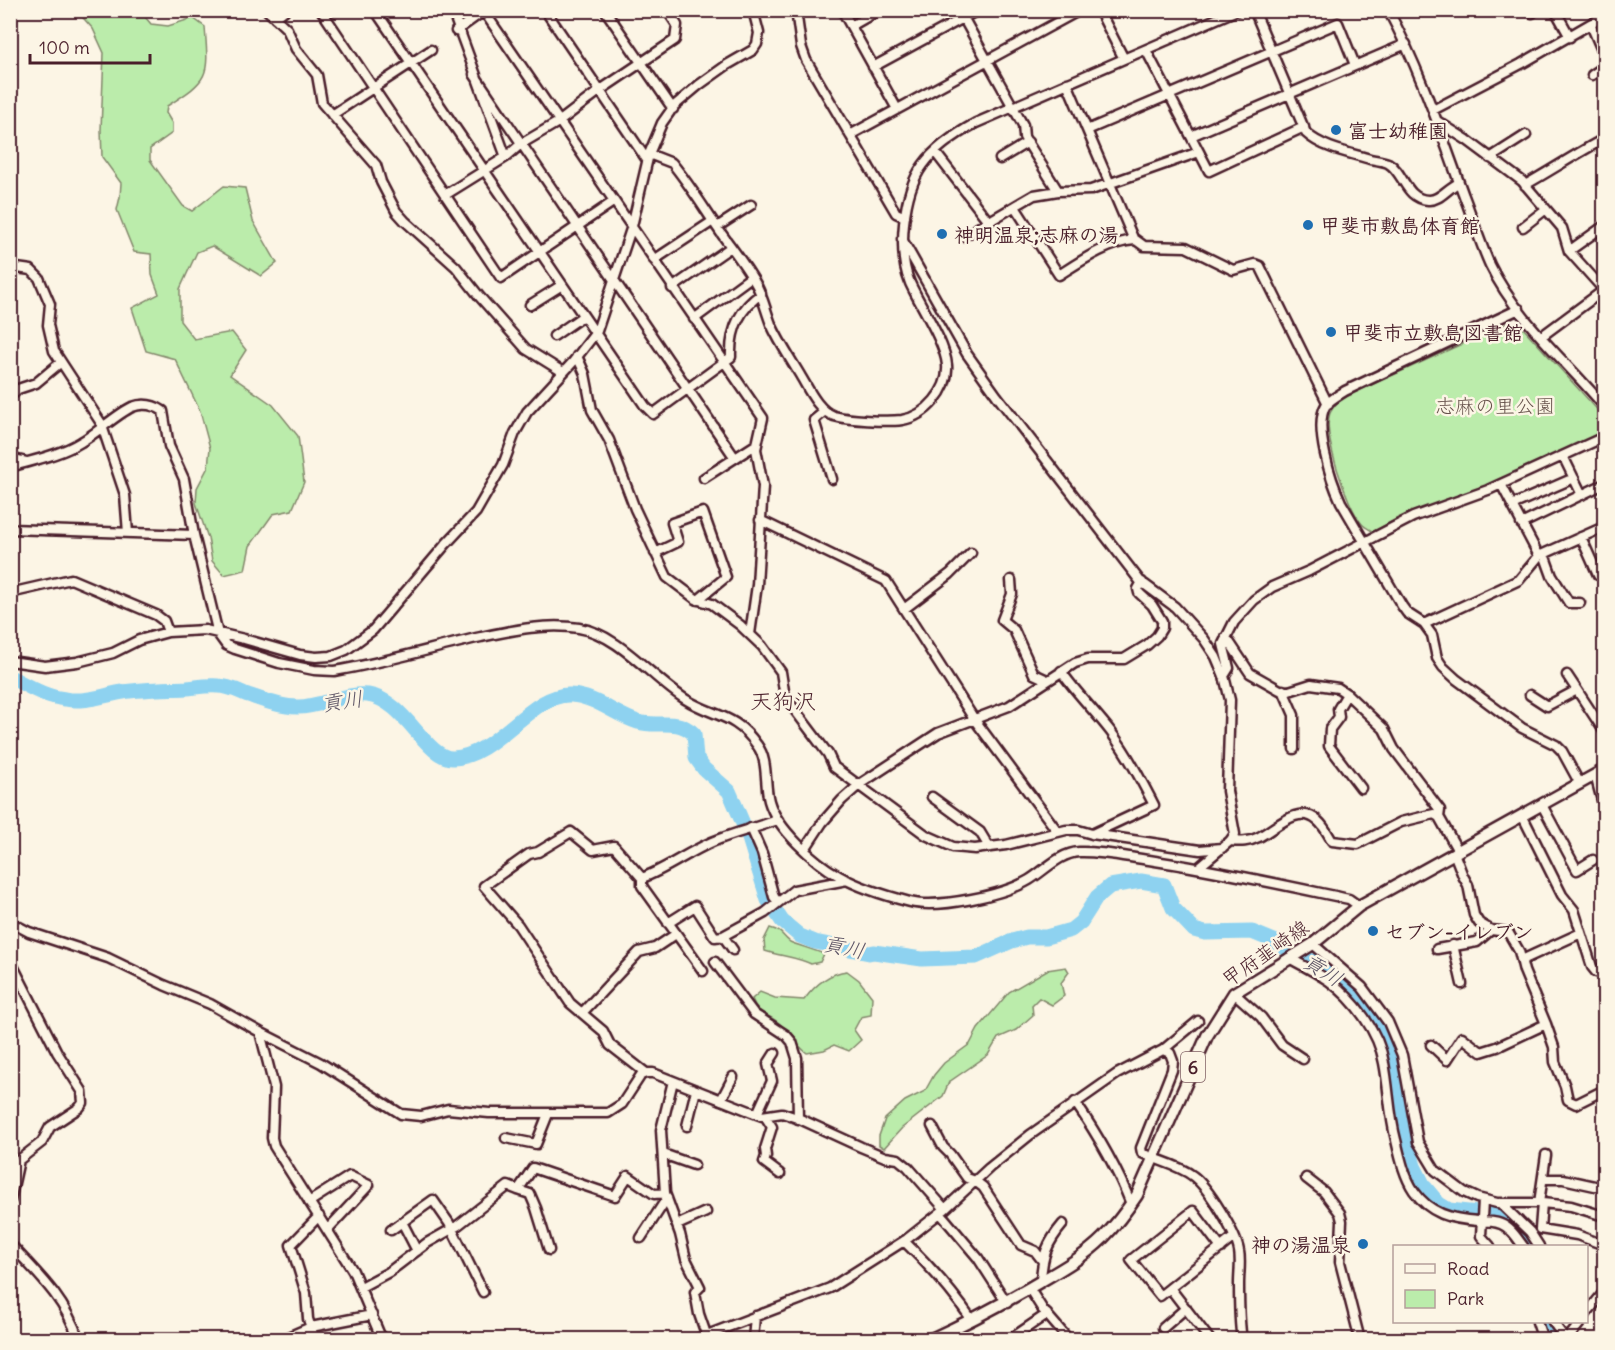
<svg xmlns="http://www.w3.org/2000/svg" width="1615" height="1350" viewBox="0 0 1615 1350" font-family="Delius,'Klee One',sans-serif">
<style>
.green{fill:#bbecab;stroke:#82866b;stroke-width:1.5}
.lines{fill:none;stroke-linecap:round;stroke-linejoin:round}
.river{stroke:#8ed2f0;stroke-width:15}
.minor-casing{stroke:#4a1f2b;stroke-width:13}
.major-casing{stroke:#4a1f2b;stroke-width:15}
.minor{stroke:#fcf5e5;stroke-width:8}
.major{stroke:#fcf5e5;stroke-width:10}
.poi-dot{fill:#1f6fb2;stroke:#fcf5e5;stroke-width:2}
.labels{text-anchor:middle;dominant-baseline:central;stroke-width:5;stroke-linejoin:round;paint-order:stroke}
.shield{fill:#fcf5e5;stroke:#7f5f63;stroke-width:1.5}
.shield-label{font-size:18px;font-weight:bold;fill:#4a1f2b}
.poi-label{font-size:20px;font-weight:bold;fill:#4a1f2b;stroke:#fcf5e5;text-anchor:start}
.park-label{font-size:20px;fill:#66524b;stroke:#fcf5e5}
.street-label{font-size:20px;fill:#4a1f2b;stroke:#fcf5e5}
.water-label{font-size:21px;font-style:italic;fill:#5e5566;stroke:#fcf5e5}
.quarter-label{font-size:22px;fill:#4a1f2b;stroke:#fcf5e5}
</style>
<rect width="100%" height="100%" fill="#fcf5e5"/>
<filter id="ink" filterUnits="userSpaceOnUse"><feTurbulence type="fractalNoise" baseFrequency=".0167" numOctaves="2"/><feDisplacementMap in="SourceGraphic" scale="12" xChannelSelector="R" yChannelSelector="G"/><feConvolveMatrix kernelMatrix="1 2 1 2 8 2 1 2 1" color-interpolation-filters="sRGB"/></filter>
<g filter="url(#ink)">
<path class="green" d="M77,11H140L151,24L168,26L193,18L205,27C209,77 210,79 167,106L166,113L172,123V133L150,149V160L183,206L192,211L224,186L245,188L253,221L277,263L261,276L212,246L197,252L180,289V321L194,339L232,332L246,350L230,375L273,405L298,436L304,482L292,510L273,514L250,546L245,570L224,575L212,561L208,538L196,503L197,488L208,467L210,448L200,411L175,359L146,351L132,308L159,294L152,275L151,254L134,252L117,210L120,197L121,183L102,157L101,130L104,53L93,29Z
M1506,324H1514L1523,328L1604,417V432L1491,484L1398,518L1373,532C1370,529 1364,527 1362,524C1347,507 1322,433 1330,413C1334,404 1343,399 1351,394Z
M770,928C784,932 780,934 790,942C794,944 817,951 824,954L820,962L811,964C797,957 780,956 765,951L764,940Z
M1066,967L1069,972L1061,983L1064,996L1052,1005L1039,998L1032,1005L1033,1015L1016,1030L998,1038L988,1055L949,1082L943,1096L902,1128L884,1148L879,1145V1136L885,1119L905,1101L925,1091L934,1075L944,1063L970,1044L978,1029L1009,992L1047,970Z
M847,971L859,980L872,997L871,1015L861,1017L854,1030L861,1040L849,1051L834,1045L824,1050L807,1053C796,1045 790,1033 780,1024C769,1014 758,1015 752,999L760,992L775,998L804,1000C815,985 829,973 847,971Z"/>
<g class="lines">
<path class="river" d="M10,677C28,686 45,697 65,699C85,703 104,695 123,692C144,689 165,689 187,688C197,687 208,685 218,686C229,686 238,691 248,695C263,700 281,707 297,707C317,708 348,692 368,695C405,700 426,759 453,758C496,757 532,692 571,695C594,696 616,715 638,722C659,728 676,717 694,734L696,758L704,769L729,791L748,835L768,900L782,921L800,936L815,942L869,953L874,952L922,959L976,957L1012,941L1027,937H1046L1071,930L1081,922L1097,897L1110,886L1141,881L1164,885L1173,908L1194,930L1205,933L1252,932L1274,941L1297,955L1317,963L1353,990L1370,1010L1378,1023L1395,1064L1403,1126L1414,1166L1424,1186L1439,1204L1449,1210L1497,1215L1508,1222L1529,1246
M1546,1322L1556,1340"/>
<g class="minor-casing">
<path id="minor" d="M267,10L287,29L296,49L317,75L322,103L376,165L381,182L396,211L405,221L456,267L479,296L526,349L563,372
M321,10L501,278L613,202
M375,10L645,406L653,414L731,357C730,331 739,309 761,294
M452,10L506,157
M483,10L763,418L756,449L763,486L757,585L750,634
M545,10L647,160
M605,10L673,109
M796,10L801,46L806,60L896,213L905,217
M842,10L897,109
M959,10L1023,125L1024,137L1058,191
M1099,10L1124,59
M1254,10L1306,133C1322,148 1350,153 1370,159C1376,160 1383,161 1388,163C1404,172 1405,199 1428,200C1440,201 1448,187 1459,183
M1388,10C1420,69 1441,133 1464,196C1473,219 1480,243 1490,265C1516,319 1566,361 1604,406
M1530,10L1532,13L1536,10
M1555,10L1570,37
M275,18L285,10
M1591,25L1604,55
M851,26L879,10
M456,31L485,10
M1146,50L1209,171L1304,127
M873,67L978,10
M474,74L735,458
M1592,75L1604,67
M1067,83L1133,238L1144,246L1186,247L1233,270L1255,264L1260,266L1328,404
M1433,110L1521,64L1604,16
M332,115L431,50
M1437,121L1467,140L1522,181L1562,228L1569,251L1604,290
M1087,130L1338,23L1355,65
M850,135L1080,10
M1191,136L1406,44
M935,152L989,222
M649,154L672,163C690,185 705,210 721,233C733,250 747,267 757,286C763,298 766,311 771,324C779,342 790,358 800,375C808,388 818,411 834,416C848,420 887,422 902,420C926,416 949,390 947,365C945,342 920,305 910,283C897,252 903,192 923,165C936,147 956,134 976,123L1237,10
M1490,158L1526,135
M1000,159L1028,142
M1525,185C1552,170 1577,153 1604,139
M445,195L506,157L521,144L560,121L599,91L675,40L677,25L667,10
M1015,207L1059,275C1081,261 1108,242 1135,240
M717,227L751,205
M1523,227L1546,209
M964,236L1034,195L1058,191L1091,190L1199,152
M902,239L967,354L997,396L1140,581L1175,607L1204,639L1216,657L1224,676L1230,700L1227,791L1235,834L1230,841L1198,868
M1569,251L1604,226
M654,260L713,221
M10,267L31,270L39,278L50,304L48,325L54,351L101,423L125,495L128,533
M672,288L731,247
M530,305L562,285
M1519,309L1345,391C1339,395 1331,399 1326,405C1313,426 1331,481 1341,502L1402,606L1407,613L1424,624L1432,635L1437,658L1443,667L1456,679L1522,728L1556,745L1562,751L1580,784
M694,319L751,277
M554,336L583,316
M1542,336L1604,290
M577,356L585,374L592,410L609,440L635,509L667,577L696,599L712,604L740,625L762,646L781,672L785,697L828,754L834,767L926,835L953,847L975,849L1006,845L1066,830H1078L1092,834L1200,850L1222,848
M10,397L18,389L36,383L60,363
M825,411L814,420L832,479
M1563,456L1582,495
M10,458L26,462
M10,467C34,460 60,455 81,442C97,433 117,414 132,407C143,403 154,405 163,411L169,446L184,479L194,535L218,634L226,645L235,649L279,663L314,670L334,671C383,663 432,648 481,637C514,630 546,623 579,628C618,634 652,678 685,699C713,717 735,713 757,745C769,761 764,783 769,801C777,829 814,862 839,876C860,888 887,896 910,902C938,909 1004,895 1029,880C1044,871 1060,853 1079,852C1102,851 1127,857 1149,860C1216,870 1283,885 1349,899L1359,906
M704,478L757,444
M1501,484L1539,556
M1512,505L1574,478
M760,520L886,581L974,719L1058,832
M1521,524L1604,484
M10,529L194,535
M1581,537L1598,575
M655,553L678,542L672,523L703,512L726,577L698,600
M1544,554L1552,576L1569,603H1580
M1011,580L1012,594L1002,620L1014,630L1034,674L1047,680
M10,593L71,579L156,615L164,621L168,632
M904,609L950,574L971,553
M1424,624L1519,580L1539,556L1604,527
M1226,637L1250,673L1280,690L1289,691L1311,684L1338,688L1347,694L1384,729L1394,749L1440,810L1439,817
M10,661L45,666L77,662L113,653L139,640L168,632L205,630L244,639L300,655L316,657L331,656L346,650L373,630L446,544L476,512L503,465L515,433L527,412L573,362L597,331L632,226L649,154L662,123L674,106L699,85L727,65L753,50L757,44L759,33L753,10
M1061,671C1076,693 1095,711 1111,732C1128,755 1141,780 1154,805L1092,834
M1567,675L1604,731
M1224,676L1229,668L1223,644L1234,622L1254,600L1272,587L1309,571L1413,517L1488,490L1604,437
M1283,690L1294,715V749
M1347,694L1338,709L1339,717L1330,729L1329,746L1361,788
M1530,695L1547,706L1577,690
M1595,775L1604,808
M932,797L980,832L989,847
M1542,805L1577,870L1593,860
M1522,815L1562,895L1574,910L1592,967L1596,972L1604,967
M751,828L762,853L774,897L778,902
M1230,841C1241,842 1249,842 1259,837C1276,828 1299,803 1318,821C1324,826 1328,834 1332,841L1358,844L1401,822L1434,814L1439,817L1458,851
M805,849L822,823L842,800L860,784L938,733L1009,706L1075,663L1088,659H1124L1147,645L1157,636L1162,628V621L1152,605L1139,593L1138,589L1142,582
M1454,853L1463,876L1468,885L1474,915L1479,923L1491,930L1508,932L1519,951L1524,971L1546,1024L1554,1047L1555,1062L1565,1086L1568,1100L1576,1104L1604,1090
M642,878C666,869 687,853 712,842C733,833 756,828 777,820
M10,922L29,932L108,958L164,985L210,1004L260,1032L321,1063L401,1114L421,1116L448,1109L489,1113H608L622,1104L641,1075L646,1073H653L762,1116L782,1113L800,1119L861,1147L885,1157L898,1159L908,1167L945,1209
M668,923L695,906L715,937L723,936L765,913L794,890L847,880
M723,936L733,950
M1313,944L1362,987L1388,1022L1402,1055L1418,1142L1435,1170L1464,1192L1477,1198L1497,1203H1542L1571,1206L1604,1216
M1453,945L1462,984
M1437,949L1477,942L1491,930
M1289,958C1302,965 1316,972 1329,981C1354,999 1379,1032 1384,1063C1389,1088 1389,1114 1396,1140C1400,1157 1404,1176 1414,1191C1430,1214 1451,1219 1478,1221C1485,1221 1494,1221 1501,1224C1511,1228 1517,1238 1523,1246
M10,960L57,1052L82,1091L83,1103L79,1108L50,1127L42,1142L19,1160L10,1201
M1522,960L1581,933
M715,962L754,1014L786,1035L792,1042L797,1058L798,1119
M1234,993L1261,1017L1282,1045L1303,1059
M582,1013L639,952L655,948L676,934
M260,1032L274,1087L272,1138L274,1146L353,1271L382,1340
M1431,1045L1447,1060L1462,1037L1481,1052L1497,1047L1546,1024
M1163,1050L1198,1021
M646,1073L610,1045L603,1031L570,1003L518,925L484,886L529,854L538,852L571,832L593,850L614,846L642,878V886L703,971
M673,1081L661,1130L665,1193L680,1234L686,1259L700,1287L695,1292L699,1314L706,1334
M721,1100L733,1077
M1075,1102C1097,1134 1117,1168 1131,1204
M757,1114L772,1081L768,1064L775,1053
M765,1116L772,1127L765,1149L766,1156L764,1162L780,1174
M687,1126L696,1090
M932,1126L943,1147L950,1154L967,1178L975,1181L983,1187L1021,1245L1035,1251L1042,1260
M506,1138L536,1144L548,1114
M663,1154L694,1165
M1306,1178L1324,1192L1340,1213L1342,1221L1340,1262L1360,1340
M1543,1179H1563L1604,1188
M518,1190L530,1194L536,1208L549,1250
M1483,1200L1481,1236L1490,1246
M309,1202L350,1176L369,1185L327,1230
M1500,1203L1530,1232L1539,1246
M1539,1203L1546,1155
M1542,1203L1540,1229L1577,1235L1604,1245
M940,1213L978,1258L1007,1303
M402,1222L417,1251
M677,1225L706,1212
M391,1230L433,1200L449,1223L483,1292
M641,1238L667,1198
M904,1241C930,1266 952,1291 972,1320
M10,1244C39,1275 65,1299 79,1340
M1221,1248L1193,1211L1131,1260L1160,1296L1234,1237
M1041,1281C1042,1256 1047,1243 1063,1224
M361,1287L389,1272L427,1243L457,1226L508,1186L518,1190L533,1168L615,1196L628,1176L654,1194L665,1193
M1029,1288L1043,1310L1069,1340
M1170,1288L1210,1340
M1586,1314L1604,1292
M1537,1322L1543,1340
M1553,1322L1563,1336L1572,1340
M1163,1328L1186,1308
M1569,1337L1581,1322
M281,1340L311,1327L372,1315
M315,1340L308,1319L306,1293L291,1245L319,1216
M694,1340L830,1288L907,1239L945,1209L989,1168L1030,1135L1117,1074L1163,1050L1170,1053L1173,1061L1172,1070L1141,1148L1142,1153C1158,1161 1179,1165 1193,1176C1208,1187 1236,1233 1239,1251C1241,1261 1239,1273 1239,1284C1239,1303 1239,1321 1242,1340
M753,1340L755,1316
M1009,1340L1047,1314"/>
</g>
<g class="major-casing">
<path id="major" d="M929,1340C969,1322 1006,1302 1043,1280C1064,1268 1086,1255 1103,1238C1116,1225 1127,1210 1137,1195L1207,1036L1234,993L1313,944L1359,906L1604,770"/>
</g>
<use href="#minor" class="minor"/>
<use href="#major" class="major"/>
</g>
</g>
<g class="poi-dot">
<circle cx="1336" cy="130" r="6"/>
<circle cx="1308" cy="225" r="6"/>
<circle cx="942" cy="234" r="6"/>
<circle cx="1331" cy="332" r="6"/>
<circle cx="1373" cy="931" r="6"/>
<circle cx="1363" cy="1244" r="6"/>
</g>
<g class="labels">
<rect class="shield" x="1181" y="1052" width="24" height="30" rx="4.5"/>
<g class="shield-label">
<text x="1193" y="1067">6</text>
</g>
<g class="poi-label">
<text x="1348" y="130">富士幼稚園</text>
<text x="1320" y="225">甲斐市敷島体育館</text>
<text x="954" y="234">神明温泉;志麻の湯</text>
<text x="1343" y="332">甲斐市立敷島図書館</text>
<text x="1385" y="931">セブン-イレブン</text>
<text x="1351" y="1244" text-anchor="end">神の湯温泉</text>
</g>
<g class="park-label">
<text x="1495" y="405">志麻の里公園</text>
</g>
<g class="street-label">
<text transform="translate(1265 953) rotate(-35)">甲府韮崎線</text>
</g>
<g class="water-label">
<text transform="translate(342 701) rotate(-8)">貢川</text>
<text transform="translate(844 947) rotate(12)">貢川</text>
<text transform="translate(1323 970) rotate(32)">貢川</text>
</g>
<g class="quarter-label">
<text x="783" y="701">天狗沢</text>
</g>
</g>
<rect width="1615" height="1350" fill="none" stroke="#fcf5e5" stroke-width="36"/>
<rect x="18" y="18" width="1579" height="1314" fill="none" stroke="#4a1f2b" stroke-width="2" filter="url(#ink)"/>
<rect x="1393" y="1245" width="195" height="78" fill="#fcf5e5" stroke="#b59f9b" stroke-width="1.5"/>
<rect x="1405" y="1264" width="30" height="9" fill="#fcf5e5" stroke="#b59f9b" stroke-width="1.5"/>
<text x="1447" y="1275" font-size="18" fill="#4a1f2b">Road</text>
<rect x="1405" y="1290" width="30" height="18" fill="#bbecab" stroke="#b59f9b" stroke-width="1.5"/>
<text x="1447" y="1305" font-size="18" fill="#4a1f2b">Park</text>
<path d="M30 54v9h120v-9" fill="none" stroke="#4a1f2b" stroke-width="3"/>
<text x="39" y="54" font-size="18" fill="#4a1f2b" stroke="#fcf5e5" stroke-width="4.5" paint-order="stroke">100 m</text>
</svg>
